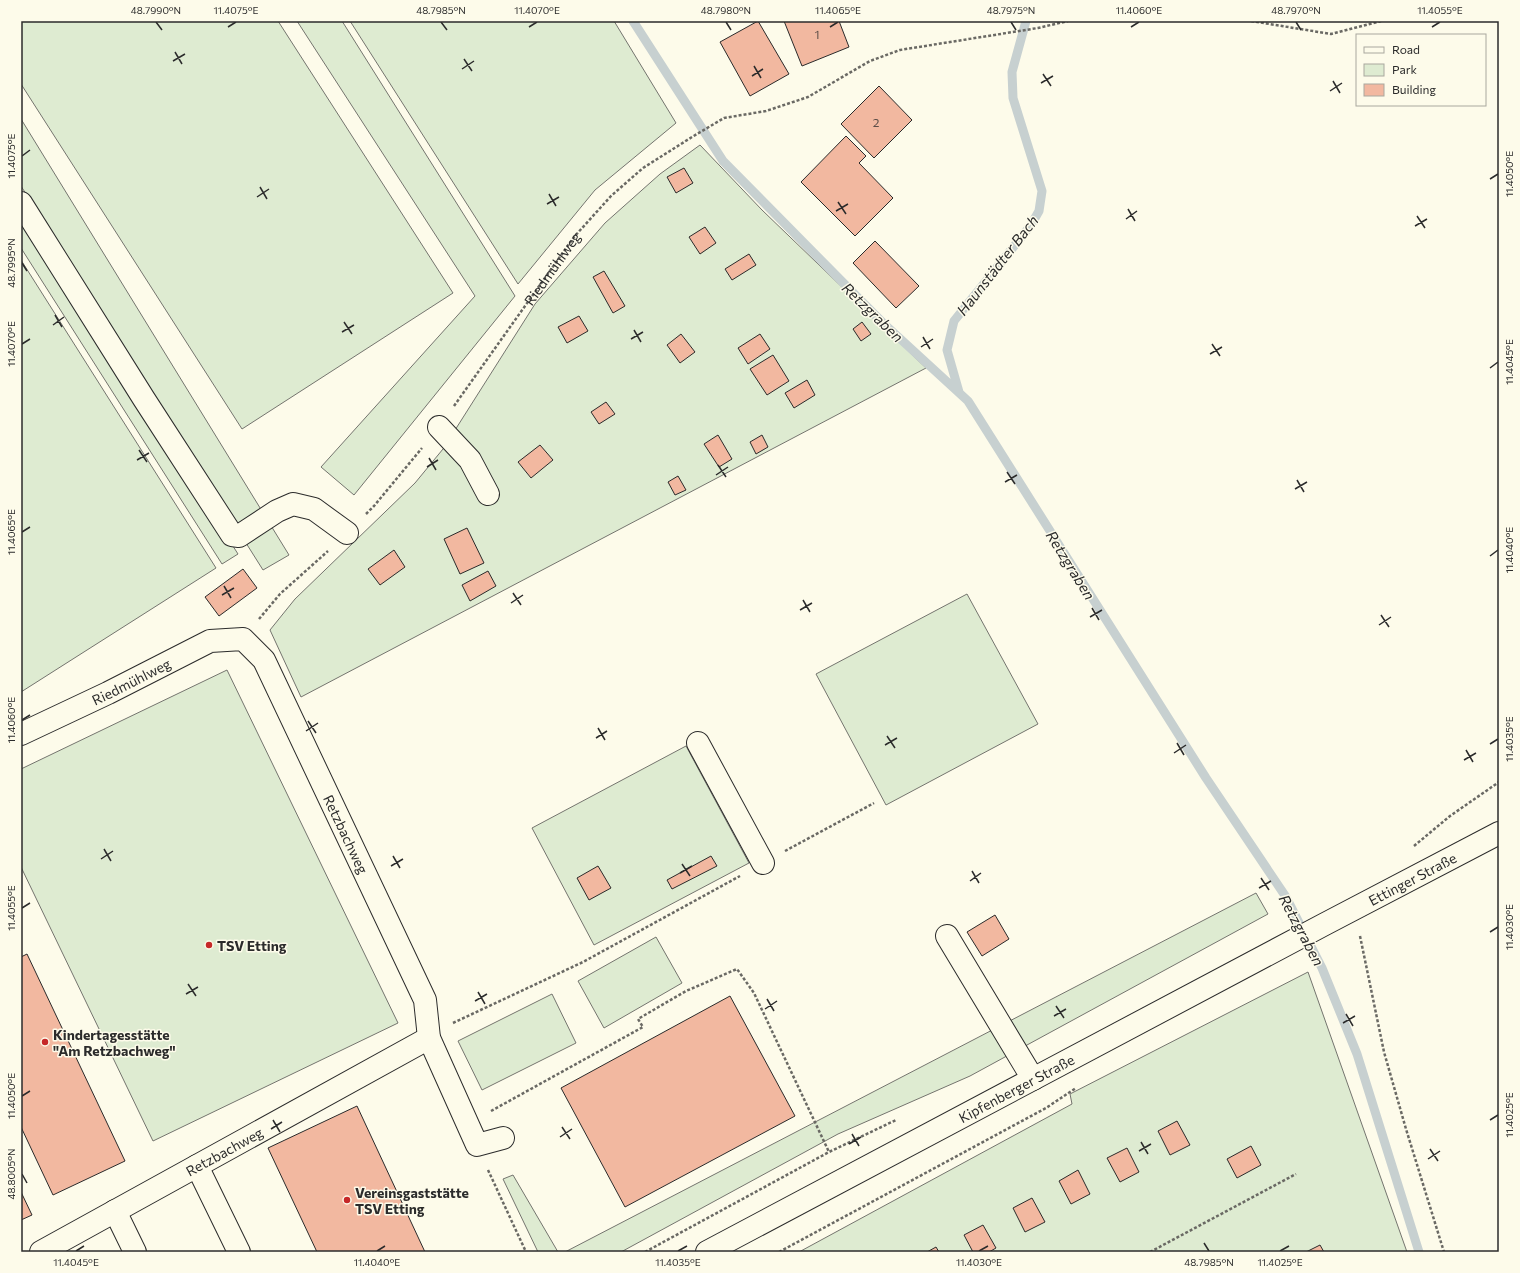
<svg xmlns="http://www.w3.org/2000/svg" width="1520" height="1273" viewBox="0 0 1520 1273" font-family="Commissioner,sans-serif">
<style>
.green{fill:#deebd1;stroke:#74746e}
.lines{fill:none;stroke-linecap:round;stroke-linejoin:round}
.stream{stroke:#c7d0d0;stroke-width:9}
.building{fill:#f2b8a0;stroke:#2b2b2b}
.minor-casing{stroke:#2b2b2b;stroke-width:24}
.path{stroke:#6a6964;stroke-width:2.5;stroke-dasharray:3 2;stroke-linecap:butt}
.minor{stroke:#fdfbea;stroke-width:22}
.ticks{fill:none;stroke:#2b2b2b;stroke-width:1.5}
.poi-dot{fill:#c62828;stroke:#fdfbea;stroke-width:1.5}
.labels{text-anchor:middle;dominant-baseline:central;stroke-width:3;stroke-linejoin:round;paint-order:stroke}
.number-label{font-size:12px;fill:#5d4e48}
.street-label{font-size:14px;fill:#2b2b2b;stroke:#fdfbea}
.poi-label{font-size:14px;font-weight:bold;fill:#2b2b2b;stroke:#fdfbea;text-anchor:start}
.water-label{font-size:15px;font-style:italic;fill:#2b2b2b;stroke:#fdfbea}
.neatline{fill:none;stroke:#2b2b2b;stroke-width:1.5}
.ticks-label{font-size:10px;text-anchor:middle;fill:#2b2b2b}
</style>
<rect width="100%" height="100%" fill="#fdfbea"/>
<path class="green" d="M21,21H278L453,293L242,429L21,84Z
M297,21H342L515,296L354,495L321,467L475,296Z
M350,21H614L676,123L595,190L518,284Z
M21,119L289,555L263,570L21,186Z
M700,145L762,210L926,368L301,697L270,630L295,599L415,483L443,449L535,304L605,223L660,174Z
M21,212L238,554L222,564L21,248Z
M21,260L216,568L21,692Z
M967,594L1038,724L886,805L816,674Z
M227,670L398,1023L153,1141L21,867V769Z
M686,746L749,863L594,945L532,828Z
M1256,893L1268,914L970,1076L838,1134L621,1252H565Z
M656,937L682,983L604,1028L578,981Z
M1308,972L1407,1252H799L1072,1104L1070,1094Z
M552,994L576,1043L482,1090L458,1041Z
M513,1175L558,1252H538L503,1179Z"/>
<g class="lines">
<path class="stream" d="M633,21L723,161L883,323L968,401L1206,778L1286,897L1322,968L1357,1054L1419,1252
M959,392L947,350L954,321L1031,225L1039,211L1042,191L1013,98L1012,72L1026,21"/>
</g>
<path class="building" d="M758,21L789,74L750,96L720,42Z
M784,21H839L849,47L802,66Z
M879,86L912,120L874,158L841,124Z
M846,136L866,156L859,163L893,198L855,236L801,182Z
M684,168L693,183L676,193L667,177Z
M705,227L716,243L700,254L689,237Z
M875,241L919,286L896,308L853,263Z
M749,254L756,265L732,280L725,269Z
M604,271L625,306L613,313L593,277Z
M579,316L588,331L567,343L558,327Z
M862,322L871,334L861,341L853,329Z
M681,334L695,352L680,363L667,345Z
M760,334L770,349L748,364L738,348Z
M773,355L789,381L767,395L750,369Z
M807,380L815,395L794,408L785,393Z
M606,402L615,414L599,424L591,412Z
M718,435L732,459L719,467L704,444Z
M762,435L768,447L756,454L750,442Z
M540,445L553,460L531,478L518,462Z
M678,476L686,490L675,495L668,482Z
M467,528L484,563L460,574L444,539Z
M394,550L405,567L380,585L368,569Z
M243,569L257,588L219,616L205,597Z
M488,571L496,586L470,601L462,585Z
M711,856L717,866L672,889L667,880Z
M598,866L611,888L589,900L577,878Z
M995,915L1009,939L982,956L967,932Z
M27,954L125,1161L53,1195L21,1127V957Z
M730,996L795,1116L625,1207L561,1088Z
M357,1106L425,1252H317L268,1148Z
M1177,1121L1190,1145L1170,1155L1158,1131Z
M1251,1146L1261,1165L1237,1178L1227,1159Z
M1127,1148L1139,1172L1120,1182L1107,1158Z
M1078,1170L1090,1194L1071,1204L1059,1181Z
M21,1192L32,1215L21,1220Z
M1032,1198L1045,1222L1025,1232L1013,1208Z
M983,1225L996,1248L989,1252H973L964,1235Z
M1320,1245L1324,1252H1306Z
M936,1247L939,1252H927Z"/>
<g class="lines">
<g class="minor-casing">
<g id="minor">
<path d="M21,203L144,399L232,535L239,536L277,511L293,504L314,509L347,533"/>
<path d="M439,427L470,460L488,494"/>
<path id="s2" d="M21,734L108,693L210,641L243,639L264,660L425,1000L429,1038L477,1145L503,1138"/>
<path d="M698,743L763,863"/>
<path d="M947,936L1033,1079"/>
<path d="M197,1166L239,1252"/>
<path d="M115,1211L135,1252"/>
<path id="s3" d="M41,1252L429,1038"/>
<path id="s4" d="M707,1252L1325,924L1499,833"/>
</g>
</g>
<g class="path">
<path d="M1251,21L1331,34L1381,21"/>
<path id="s1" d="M454,406L574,237L611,196L643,168L692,137L724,118L766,111L808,97L870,61L900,50L1038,28L1068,21"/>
<path d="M366,514L374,506L422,448"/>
<path d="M259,619L280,594L328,551"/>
<path d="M1414,846L1450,816L1499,782"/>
<path d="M785,851L874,803"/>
<path d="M1360,936L1384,1052L1406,1129L1444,1252"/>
<path d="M453,1023L583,962L740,876"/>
<path d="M491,1111L643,1027L638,1019L686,991L737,969L754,993L829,1152"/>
<path d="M488,1170L526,1252"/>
<path d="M645,1252L829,1152L896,1120"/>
<path d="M779,1252L1046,1108L1076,1088"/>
<path d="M1150,1252L1296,1174"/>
</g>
<use href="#minor" class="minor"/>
</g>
<path class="ticks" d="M156,22L162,30M441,22L447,30M726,22L731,30M1011,22L1016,30M1296,22L1301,30M228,27L236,22M529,27L537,22M830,27L838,22M1131,27L1139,22M1432,27L1440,22M175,52L182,64M464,59L472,71M173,61L185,54M754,66L761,78M462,69L474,61M1043,74L1051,86M752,76L763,69M1333,81L1340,93M1041,83L1053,76M1330,91L1342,83M22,156L30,150M1490,179L1498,174M260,187L267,199M549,194L556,206M257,197L269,189M838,202L846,214M547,204L559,197M1128,209L1135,221M836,211L848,204M1417,216L1425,228M1126,219L1137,211M1415,226L1427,219M22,263L27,271M55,315L62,327M344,322L352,334M53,325L64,317M634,330L641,342M342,332L354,325M923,337L930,349M631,339L643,332M22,344L30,339M1212,344L1220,356M921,347L933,339M1210,354L1222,347M1490,368L1498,362M139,450L147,462M429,458L436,470M137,460L149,453M718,465L726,477M427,467L438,460M1007,472L1015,484M716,475L728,467M1297,480L1304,492M1005,482L1017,475M1295,489L1307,482M22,532L30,527M1490,556L1498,550M224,586L231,598M513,593L521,605M222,595L234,588M803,600L810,612M511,603L523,595M1092,608L1099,620M800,610L812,603M1381,615L1389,627M1090,617L1102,610M1379,625L1391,617M22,720L30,715M308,721L316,733M598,728L605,740M306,731L318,723M887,736L895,748M596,738L607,731M1177,743L1184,755M1490,744L1498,739M885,745L897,738M1466,750L1473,762M1174,753L1186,745M1464,760L1476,753M104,849L111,861M393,856L400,868M101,859L113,851M682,864L690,876M391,866L403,859M972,871L979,883M680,873L692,866M1261,878L1269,890M970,881L981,873M1259,888L1271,881M22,908L30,903M1490,932L1498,927M188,984L196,996M478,992L485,1004M186,994L198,987M767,999L774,1011M475,1001L487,994M1056,1006L1064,1018M765,1009L777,1001M1346,1014L1353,1026M1054,1016L1066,1009M1343,1023L1355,1016M22,1096L30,1091M273,1120L280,1132M1490,1120L1498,1115M562,1127L570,1139M271,1129L282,1122M852,1134L859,1146M560,1137L572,1129M1141,1142L1148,1154M849,1144L861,1137M1430,1149L1438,1161M1139,1151L1151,1144M1428,1159L1440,1151M22,1174L27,1183M1204,1243L1209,1251M76,1251L84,1246M377,1251L385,1246M678,1251L687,1246M979,1251L988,1246M1280,1251L1289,1246"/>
<g class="poi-dot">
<circle cx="209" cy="945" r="4"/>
<circle cx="45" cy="1042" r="4"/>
<circle cx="347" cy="1200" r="4"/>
</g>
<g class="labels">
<g class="number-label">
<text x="817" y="34">1</text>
<text x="876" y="122">2</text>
</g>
<g class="street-label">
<text stroke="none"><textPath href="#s1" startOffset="169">Riedmühlweg</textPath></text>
<text stroke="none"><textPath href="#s2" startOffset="122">Riedmühlweg</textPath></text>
<text stroke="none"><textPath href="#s2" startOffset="466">Retzbachweg</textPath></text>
<text stroke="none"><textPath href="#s4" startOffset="798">Ettinger Straße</textPath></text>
<text stroke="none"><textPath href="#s4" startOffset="350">Kipfenberger Straße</textPath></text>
<text stroke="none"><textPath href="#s3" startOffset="209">Retzbachweg</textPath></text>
</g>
<g class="poi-label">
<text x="217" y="945">TSV Etting</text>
<text x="53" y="1034">Kindertagesstätte<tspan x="53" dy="16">"Am Retzbachweg"</tspan></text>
<text x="355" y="1192">Vereinsgaststätte<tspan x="355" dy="16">TSV Etting</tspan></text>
</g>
<g class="water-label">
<text transform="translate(997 265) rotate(-52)">Haunstädter Bach</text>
<text transform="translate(873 312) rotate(44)">Retzgraben</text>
<text transform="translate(1071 565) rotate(58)">Retzgraben</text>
<text transform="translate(1302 930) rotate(62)">Retzgraben</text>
</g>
</g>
<rect width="1520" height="1273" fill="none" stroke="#fdfbea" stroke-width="44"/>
<rect x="1356" y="34" width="130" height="72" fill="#fdfbea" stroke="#a9a89e"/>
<rect x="1364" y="47" width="20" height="6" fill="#fdfbea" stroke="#a9a89e"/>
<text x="1392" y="54" font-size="12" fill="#2b2b2b">Road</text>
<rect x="1364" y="64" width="20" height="12" fill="#deebd1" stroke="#a9a89e"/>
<text x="1392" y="74" font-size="12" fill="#2b2b2b">Park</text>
<rect x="1364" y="84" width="20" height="12" fill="#f2b8a0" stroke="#a9a89e"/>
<text x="1392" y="94" font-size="12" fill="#2b2b2b">Building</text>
<rect x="22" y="22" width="1476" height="1229" class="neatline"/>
<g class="ticks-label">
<text x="156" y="14">48.7990°N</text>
<text x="236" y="14">11.4075°E</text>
<text x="441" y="14">48.7985°N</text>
<text x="537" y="14">11.4070°E</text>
<text x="726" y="14">48.7980°N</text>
<text x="838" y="14">11.4065°E</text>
<text x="1011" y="14">48.7975°N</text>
<text x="1139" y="14">11.4060°E</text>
<text x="1296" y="14">48.7970°N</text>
<text x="1440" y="14">11.4055°E</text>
<text transform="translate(11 156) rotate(-90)" y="4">11.4075°E</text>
<text transform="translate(1509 174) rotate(-90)" y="4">11.4050°E</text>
<text transform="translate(11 263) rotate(-90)" y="4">48.7995°N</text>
<text transform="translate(11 344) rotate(-90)" y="4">11.4070°E</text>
<text transform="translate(1509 362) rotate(-90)" y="4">11.4045°E</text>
<text transform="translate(11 532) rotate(-90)" y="4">11.4065°E</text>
<text transform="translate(1509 550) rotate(-90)" y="4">11.4040°E</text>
<text transform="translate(11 720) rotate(-90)" y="4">11.4060°E</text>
<text transform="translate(1509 739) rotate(-90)" y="4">11.4035°E</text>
<text transform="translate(11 908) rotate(-90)" y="4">11.4055°E</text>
<text transform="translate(1509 927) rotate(-90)" y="4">11.4030°E</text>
<text transform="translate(11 1096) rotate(-90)" y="4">11.4050°E</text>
<text transform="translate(1509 1115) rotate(-90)" y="4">11.4025°E</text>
<text transform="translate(11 1174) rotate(-90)" y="4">48.8005°N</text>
<text x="76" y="1266">11.4045°E</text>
<text x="377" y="1266">11.4040°E</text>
<text x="678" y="1266">11.4035°E</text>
<text x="979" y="1266">11.4030°E</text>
<text x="1209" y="1266">48.7985°N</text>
<text x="1280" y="1266">11.4025°E</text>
</g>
</svg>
